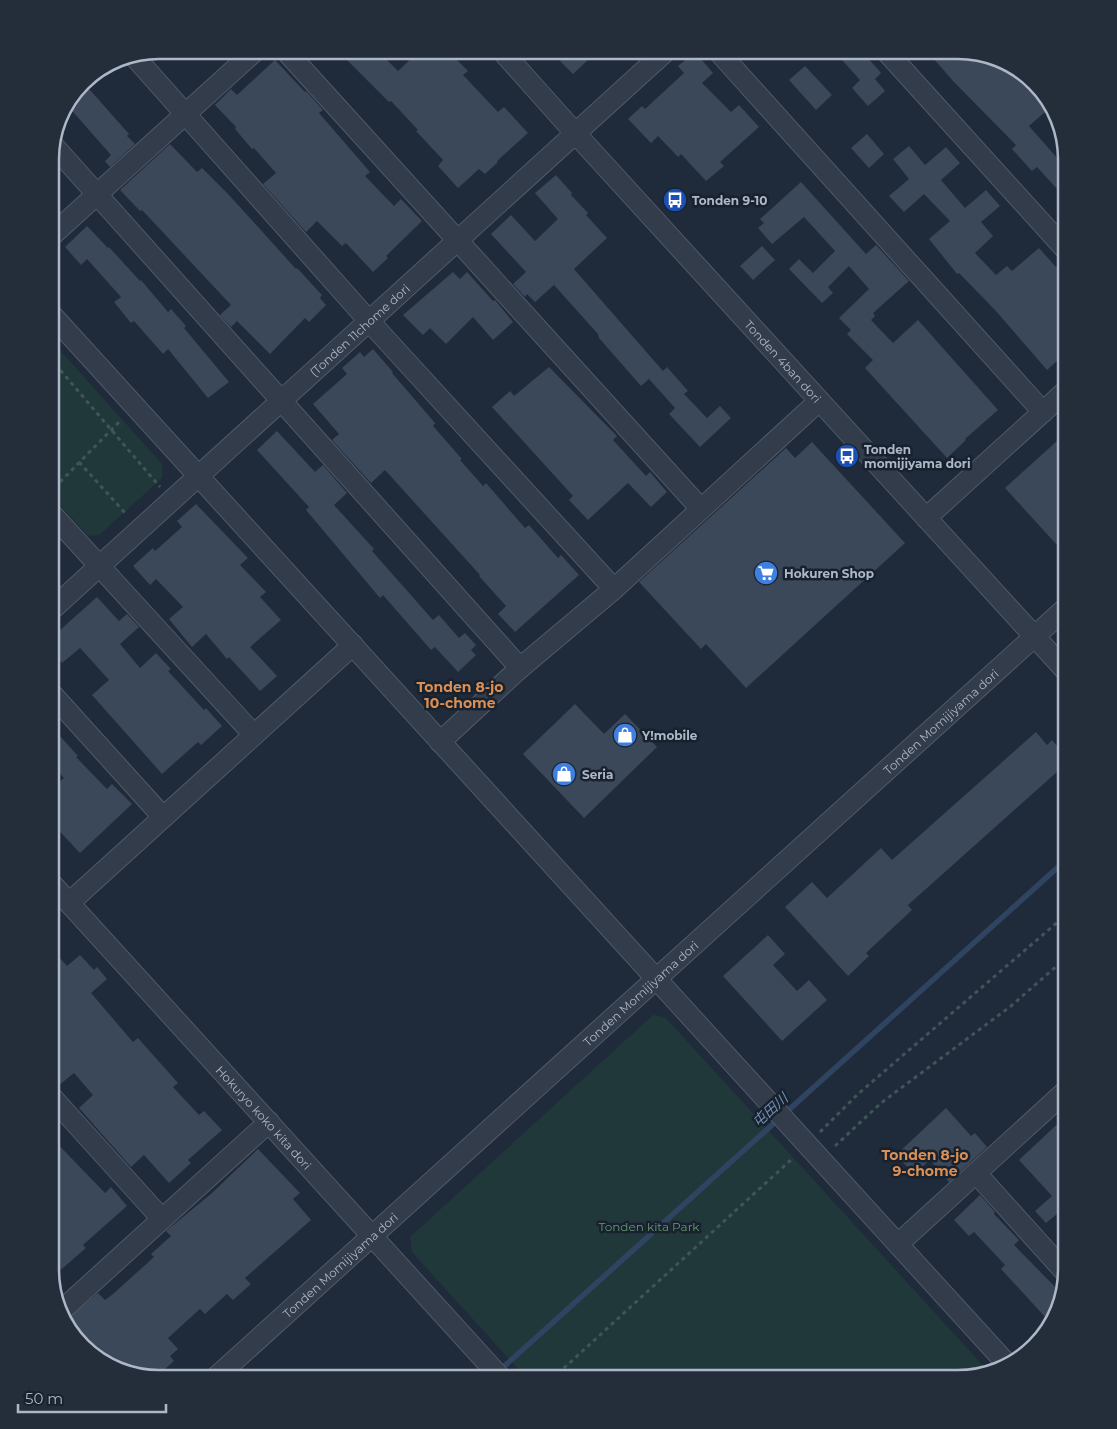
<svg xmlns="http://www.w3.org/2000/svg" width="1117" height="1429" viewBox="0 0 1117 1429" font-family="Montserrat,'Noto Sans JP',sans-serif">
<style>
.green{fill:#21383b}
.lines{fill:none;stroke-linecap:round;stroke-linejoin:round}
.stream{stroke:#2f4461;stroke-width:5.5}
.building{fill:#3b485a}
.minor-casing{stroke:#505a68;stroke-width:22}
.path{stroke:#3f5558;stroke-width:3;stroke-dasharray:4 4;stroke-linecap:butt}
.minor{stroke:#333c4a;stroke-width:20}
.labels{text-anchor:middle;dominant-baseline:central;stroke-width:5;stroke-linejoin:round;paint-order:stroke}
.poi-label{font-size:12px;font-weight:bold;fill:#adb7c7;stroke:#18222f;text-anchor:start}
.street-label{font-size:12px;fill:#adb7c7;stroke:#18222f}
.park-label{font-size:12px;fill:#639970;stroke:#18222f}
.neighbourhood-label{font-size:14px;font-weight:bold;fill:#db8f54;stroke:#18222f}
.water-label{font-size:14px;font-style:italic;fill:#738eb2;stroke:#18222f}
.rim{fill:none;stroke:#adb7c7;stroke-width:2.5}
</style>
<rect width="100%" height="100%" fill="#1f2a3a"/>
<path class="green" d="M50,339L162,464V478L99,535L88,536L50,494Z
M653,1015L665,1017L987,1370L959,1379H527L412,1252L410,1237Z"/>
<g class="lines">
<path class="stream" d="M499,1371L1067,859"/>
</g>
<path class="building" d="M337,50H377L398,71L420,50H447L468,71L463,75L498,112L504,107L528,133L497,161L498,162L485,174L479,169L458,188L438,166L443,160L416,131L418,130L391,101L389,102Z
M571,50H579L588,60L573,74L560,61Z
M833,50H861L881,73L875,79L885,91L868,106L852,88L860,80Z
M926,50H965L1013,65L1049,99L1051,107L1029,126L1067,169V200L1037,167L1032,171L1012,149L1016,145L953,81Z
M695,52L713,73L702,83L731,112L739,105L759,127L720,162L724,166L706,181L681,154L678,157L658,136L651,143L628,119L642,106L645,109L684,73L678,66Z
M275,60L305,92L306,91L323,110L319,113L370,172L365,176L394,206L401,199L422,221L386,256L388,258L373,272L346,243L342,246L317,221L306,232L263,184L276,173L254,148L252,149L235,129L236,127L215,105L231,89L237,95Z
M805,66L832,95L816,110L789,80Z
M83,82L129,134L127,136L135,144L110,167L105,161L111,155L66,104Z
M867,134L884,154L869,168L851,148Z
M170,144L197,172L202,168L229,195L296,269L297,268L322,295L320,298L326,305L309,322L305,318L270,354L237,321L231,327L220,315L231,305L142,210L140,211L120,190Z
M909,146L925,165L946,147L960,163L941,180L965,208L986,190L1000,206L981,222L993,236L975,253L996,275L1007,266L1012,271L1039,248L1056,267L1058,265L1067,274V352L1047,370L995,310L959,273L957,274L929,239L950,221L924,194L904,212L889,196L909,179L893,159Z
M556,175L572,193L571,195L588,213L586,215L607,238L574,269L663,371L667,367L688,391L684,394L707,418L720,406L731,418L700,447L669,414L675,408L649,379L641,386L599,338L598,334L554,285L535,302L527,294L525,297L513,284L526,272L491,234L511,215L535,241L558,219L535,193Z
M801,182L866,254L876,245L909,281L873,313L875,316L871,320L893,343L918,320L998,410L965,439L966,440L947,458L865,368L873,360L847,334L851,330L839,318L869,289L849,266L828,287L833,293L822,303L789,269L799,259L813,273L835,251L804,217L772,244L758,228L764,223L760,219Z
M87,226L108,248L109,247L140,281L141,280L168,312L171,309L186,326L184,328L229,382L208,398L168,349L163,354L134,321L131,323L114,302L121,297L87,259L81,265L65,247Z
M762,246L775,260L753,280L740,266Z
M453,272L460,279L467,272L493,301L495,300L513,322L493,340L473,317L446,344L430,328L423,335L403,315Z
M373,349L393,372L392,373L435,423L433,426L462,459L460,460L483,486L486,483L525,528L529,525L558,558L561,555L579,575L515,632L498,614L506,606L479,576L480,575L385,470L371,483L332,440L339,434L313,404L347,374L342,368L360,352L364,357Z
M549,367L617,436L613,440L646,476L650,472L667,492L651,507L628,483L588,520L569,500L573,496L492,407L510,391L514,396Z
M277,431L315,472L323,465L347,493L334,505L374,549L372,551L433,620L439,615L459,638L465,633L476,645L471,650L476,655L458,672L435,647L431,650L383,595L380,598L306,510L309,507L257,450Z
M1067,432V536L1057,545L1005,488Z
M812,442L905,543L746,688L706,644L701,649L639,582L786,448L795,458Z
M196,504L248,558L240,565L266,592L260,597L281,620L250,647L277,676L260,691L229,657L227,659L206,634L192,647L169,619L183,607L156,579L150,585L133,566L153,548L155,551L182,527L177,521Z
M97,597L119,621L127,614L139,627L120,644L140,668L156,653L171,669L168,671L204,710L206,708L222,726L201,745L198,742L162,774L92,695L109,680L80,648L62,663L50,649V639Z
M575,704L604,734L625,714L657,747L584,818L523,754Z
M1036,732L1047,745L1052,740L1067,757V763L908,905L912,910L866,953L869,956L848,976L785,907L812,882L827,898L881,848L892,860Z
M59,735L78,756L76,757L107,789L112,784L132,804L80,853L50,821V790L64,778L50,763V743Z
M768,935L785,954L773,965L797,991L809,980L827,1000L782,1041L723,976Z
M50,947L67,966L80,955L94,970L97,967L107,979L91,993L133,1042L138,1038L178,1083L173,1087L199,1115L204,1111L222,1130L188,1160L191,1163L169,1183L144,1155L131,1167L79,1108L93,1095L74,1073L58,1086L50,1078Z
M946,1108L971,1136L975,1133L987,1147L949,1182L930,1160L914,1174L896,1155Z
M1067,1115V1213L1063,1209L1046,1223L1035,1211L1052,1196L1019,1160Z
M50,1136L105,1193L111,1187L127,1206L83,1245L86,1248L57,1273L50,1265Z
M258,1149L300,1193L293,1199L311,1220L245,1278L251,1284L233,1300L227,1294L205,1314L200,1309L168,1338L178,1349L170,1356L174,1361L155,1378L105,1365L68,1330L65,1321L98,1293L105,1300L113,1294L154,1257L151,1254L171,1236L166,1231L212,1193Z
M980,1195L995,1212L994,1214L1019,1240L1014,1245L1061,1293L1058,1306L1045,1317L1001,1269L1005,1265L974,1232L969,1236L954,1220Z"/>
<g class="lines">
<g class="minor-casing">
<g id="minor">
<path d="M285,50L701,509"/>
<path id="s1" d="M501,50L576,134L1067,672"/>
<path d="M717,50L1043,412"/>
<path d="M885,50L1067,251"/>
<path d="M133,55L369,321L614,589"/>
<path d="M52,144L520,668"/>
<path d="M50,237L256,50"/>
<path d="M50,313L1007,1364"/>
<path d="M50,512L254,735"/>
<path d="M926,518L1067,390"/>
<path id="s2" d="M50,611L667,50"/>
<path d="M50,692L163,817"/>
<path d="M440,742L520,668L614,589L819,401"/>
<path id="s3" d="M50,882L502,1379"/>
<path d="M69,903L353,645"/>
<path d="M50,1095L162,1219"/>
<path d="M976,1173L1066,1273"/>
<path d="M898,1244L1067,1090"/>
<path d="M62,1310L269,1122"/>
<path id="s4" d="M214,1379L1067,607"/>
</g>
</g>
<path class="path" d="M50,358L160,487
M79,462L127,515
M60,482L121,420
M50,491L60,482L50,471
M820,1132L858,1094L1067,914
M835,1146L881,1103L1011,1006L1067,957
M552,1379L793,1158"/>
<use href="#minor" class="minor"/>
</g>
<defs>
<g id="bus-disc" transform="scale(1.25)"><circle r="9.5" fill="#1a4fb4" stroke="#18222f"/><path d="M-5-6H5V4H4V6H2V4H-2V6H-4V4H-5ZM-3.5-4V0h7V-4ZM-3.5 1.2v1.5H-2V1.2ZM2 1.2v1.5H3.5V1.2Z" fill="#fff"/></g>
<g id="supermarket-disc" transform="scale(1.25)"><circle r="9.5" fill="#3f7fe0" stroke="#18222f"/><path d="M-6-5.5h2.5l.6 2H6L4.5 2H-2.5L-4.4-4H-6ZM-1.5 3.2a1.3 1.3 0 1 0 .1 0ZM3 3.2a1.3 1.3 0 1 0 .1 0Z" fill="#fff"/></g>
<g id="shop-disc" transform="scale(1.25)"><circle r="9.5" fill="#3f7fe0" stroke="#18222f"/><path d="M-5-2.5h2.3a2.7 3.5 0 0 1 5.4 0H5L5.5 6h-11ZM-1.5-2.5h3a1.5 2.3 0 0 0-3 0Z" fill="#fff"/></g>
</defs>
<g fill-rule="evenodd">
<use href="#bus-disc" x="675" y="200"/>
<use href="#bus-disc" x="847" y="456"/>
<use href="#supermarket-disc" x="766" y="573"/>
<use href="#shop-disc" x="625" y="735"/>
<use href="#shop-disc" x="564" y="774"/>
</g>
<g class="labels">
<g class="poi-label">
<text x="692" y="200">Tonden 9-10</text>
<text x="864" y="449">Tonden<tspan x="864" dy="14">momijiyama dori</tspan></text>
<text x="784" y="573">Hokuren Shop</text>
<text x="642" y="735">Y!mobile</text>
<text x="582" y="774">Seria</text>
</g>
<g class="street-label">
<text stroke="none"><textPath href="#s2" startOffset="418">(Tonden 11chome dori</textPath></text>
<text stroke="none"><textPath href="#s1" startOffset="420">Tonden 4ban dori</textPath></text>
<text stroke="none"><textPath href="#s4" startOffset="980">Tonden Momijiyama dori</textPath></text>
<text stroke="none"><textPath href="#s4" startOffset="575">Tonden Momijiyama dori</textPath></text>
<text stroke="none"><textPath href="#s3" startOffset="318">Hokuryo koko kita dori</textPath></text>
<text stroke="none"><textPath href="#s4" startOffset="170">Tonden Momijiyama dori</textPath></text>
</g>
<g class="park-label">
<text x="649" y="1226">Tonden kita Park</text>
</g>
<g class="neighbourhood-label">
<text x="460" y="687">Tonden 8-jo<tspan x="460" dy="16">10-chome</tspan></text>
<text x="925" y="1155">Tonden 8-jo<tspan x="925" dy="16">9-chome</tspan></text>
</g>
<g class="water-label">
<text transform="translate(770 1110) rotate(-42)">屯田川</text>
</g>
</g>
<path d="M0 0H1117V1429H0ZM159 59H958A100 100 0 0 1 1058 159V1270A100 100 0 0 1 958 1370H159A100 100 0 0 1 59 1270V159A100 100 0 0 1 159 59Z" fill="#242e3b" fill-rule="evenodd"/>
<path class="rim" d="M159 59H958A100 100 0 0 1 1058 159V1270A100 100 0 0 1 958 1370H159A100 100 0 0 1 59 1270V159A100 100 0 0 1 159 59Z"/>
<path d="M18 1404v8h148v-8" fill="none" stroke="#adb7c7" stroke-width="2.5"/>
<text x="25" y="1404" font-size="15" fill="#adb7c7" stroke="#18222f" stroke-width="4" paint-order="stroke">50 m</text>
</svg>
